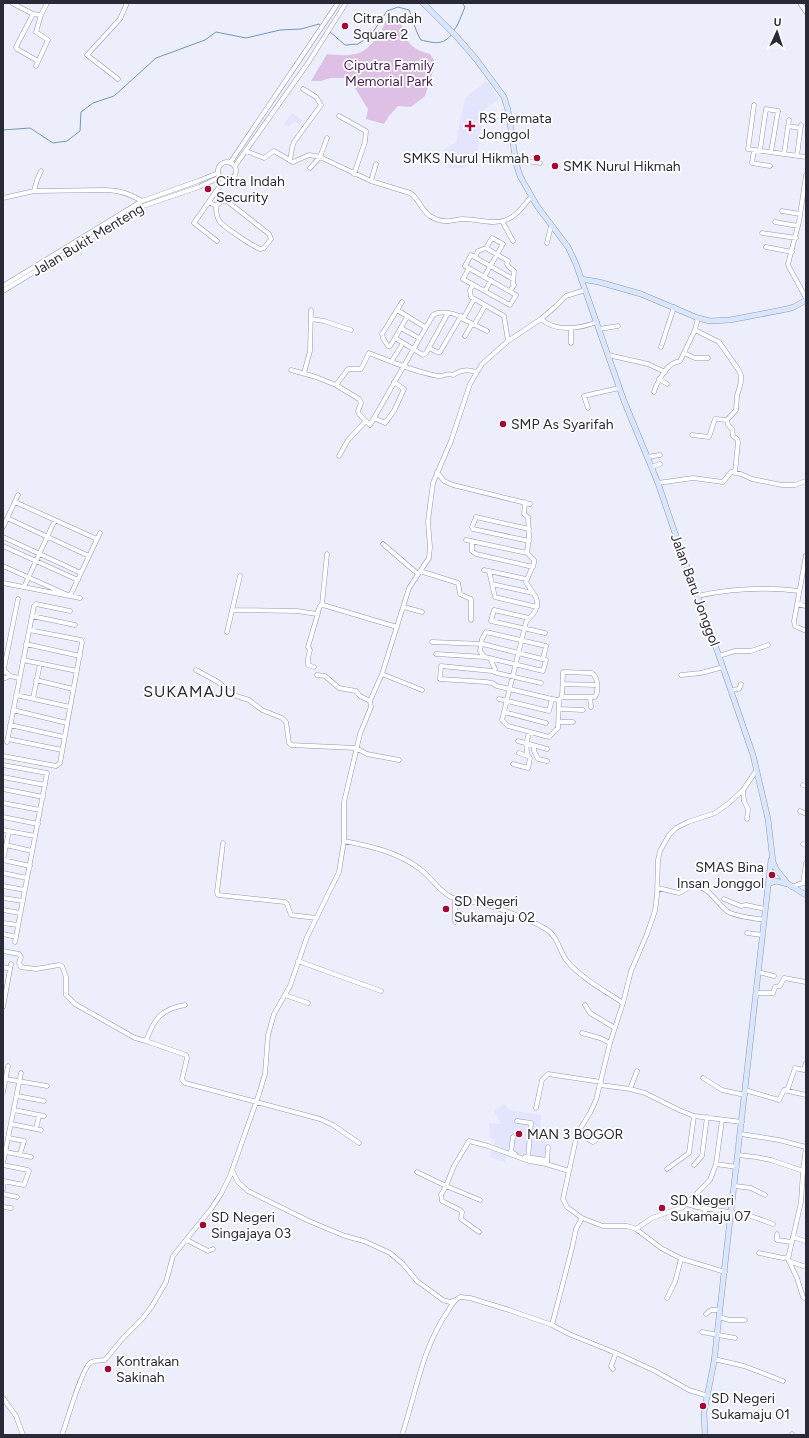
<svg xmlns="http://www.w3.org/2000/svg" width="809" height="1438" viewBox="0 0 809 1438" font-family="Figtree,sans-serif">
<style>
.built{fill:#e3e5fe}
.green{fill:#ddc0e4}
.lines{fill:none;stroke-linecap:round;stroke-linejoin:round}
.stream{stroke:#6f98bb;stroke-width:1}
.minor-casing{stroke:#9395b5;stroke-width:5}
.major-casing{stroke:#8c99b6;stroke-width:6}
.minor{stroke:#fff;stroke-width:4}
.major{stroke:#dae6fc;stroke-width:5}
.poi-dot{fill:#a40834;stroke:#fff;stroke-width:1.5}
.labels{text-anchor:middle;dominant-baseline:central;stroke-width:3.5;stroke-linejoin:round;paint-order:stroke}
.poi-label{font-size:14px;fill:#292a37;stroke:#fff;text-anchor:start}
.park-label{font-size:14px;fill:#461c4f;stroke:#fff}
.street-label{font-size:14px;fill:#292a37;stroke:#fff}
.quarter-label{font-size:16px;letter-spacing:1px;fill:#292a37;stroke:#fff}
</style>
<rect width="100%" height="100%" fill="#edeefc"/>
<path class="built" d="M486,81L499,99L484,110L476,160L464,168H448L442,151L456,142L465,98Z
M292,113L303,121L300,125L294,121L289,127L284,124Z
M504,1104L510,1110L541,1115L540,1128L547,1129L544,1163L506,1153L505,1162L489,1157L495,1140L490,1138L489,1123L501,1124L494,1111Z"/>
<path class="green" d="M396,19L401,21C405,41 410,49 430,54L434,60L433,71L425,96L411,107L398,106L389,116L384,124L366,119L368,109L353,85L344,78H331L320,81H311L327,54C337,55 346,56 355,54C369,52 381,33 386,21Z"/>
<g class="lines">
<path class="stream" d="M329,31L345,45L358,44L371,35L387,11L398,7L409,10C414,21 415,31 421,40C434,43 443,46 452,34
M453,31L457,26L465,7L462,3
M3,130L30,128L53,143L67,141L80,131L81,112L93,103L114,96L156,58L205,40L216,32L246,38L280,30L301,29L319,24L320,25"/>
<g class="minor-casing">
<path id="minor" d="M12,3L33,14L41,15L47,3
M800,3L806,12
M33,14L16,47L17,49L38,61
M36,66L48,40L36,32L41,15
M118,79L87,55L120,19L127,3
M754,105L748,149L806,157
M339,116L366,131L365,142L354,174
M788,126L800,128
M754,150L752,163L770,166
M760,150L766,109L778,111L771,152
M246,151L264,158L274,151L293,162L309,155L320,157L371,181L410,193C419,198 420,209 430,216C435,219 440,221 445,221C451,222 457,219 463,219C477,219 493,225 506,220C517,216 524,205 531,197
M784,154L789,120
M797,156L801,125
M290,161L292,148L294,142L321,105L316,97L303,89
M218 171a9 9 0 1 1 18 0a9 9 0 1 1-18 0Z
M230,163L338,3
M516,163L527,161L540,163
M235,166L308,63L346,3
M310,168L320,157L327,138
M806,175L799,222L788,264L789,267L806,298
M371,181L376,164
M34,191L37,180L41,171
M3,198L34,191L106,190C120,190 130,194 142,201
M209,202L216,206L222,201H227L269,234L271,239L264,248L260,249C251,245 227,229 220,222C217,218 216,211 216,206
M782,211L800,214
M502,221L513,241
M775,222L798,226
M762,233L796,238
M217,241L194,223L224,180
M547,243L551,226
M766,247L792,252
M486,248L508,261L507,264L509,267L514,271L513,284L514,285L510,291
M475,257L478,251L486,248L492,238L503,244L484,277
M469,268L463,279L510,305L516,295L465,266L471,255L513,279
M473,285L470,290L471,297L504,316L508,341
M3,286L142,201L198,181L218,173
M3,291L143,206L199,187L220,177
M485,291L491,280
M397,310L425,327
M407,317L395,338L423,355L426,353L448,313
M311,319L324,321L351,330
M463,319L487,331
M541,319C555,332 579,329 597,322
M474,325L485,306
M401,328L419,338
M571,328V343
M599,329L618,326
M695,330L719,342L738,369L741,375V382L737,396L736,410L727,420L728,425L732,429L733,436L737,439L738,442L735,473
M465,336L472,324
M395,338L390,346H388L383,338L382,334L402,302
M661,347L674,307
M429,348L437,352H440L461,316
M684,353L695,358H708
M608,355L648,364L665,372
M393,359L403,343
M291,370L316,377L336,385L359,399L361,403L358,411L359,414L370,425L433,315C440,310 457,313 463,319L474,299
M304,373L310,351L311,310
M659,379L667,384
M336,385L348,369H361L369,353C392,362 415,372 438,376C445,377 445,372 453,375C461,370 467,369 476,372
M654,392C656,384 667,365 674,363C676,362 678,362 680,361L695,330L698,318
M588,408L584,396L619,388
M374,418L385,423L394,411L404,389L394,382
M692,435L709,437L715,419L727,420
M339,456L348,440L366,421
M647,457L660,455
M651,467L660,464
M437,472L444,481L453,485L530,504
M658,483L693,478L723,482L731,472L741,474L752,479L782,485H795L806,481
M15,502L97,539
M525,502L524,514L528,517L529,537L527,553L534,560V563L526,582C531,592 542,599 535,611C533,615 529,618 526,622L502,720L508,726L549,737L558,728L559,700L552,699
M7,518L89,556
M3,527L18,495
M529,529L476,517L472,527L473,529L529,541
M3,537L81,573
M466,540L527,553
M472,541V551L476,554L533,567
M383,544L418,574
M3,546L78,580
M806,555L794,621L795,626L806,631
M3,566L70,596L100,533
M484,570L526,579
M420,571L458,583L460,594L471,599V620
M489,571L495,597L537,607
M3,583L80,598
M492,584L533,593
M24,587L55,520
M697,596C730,589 766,587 799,591
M797,604L806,606
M322,605L327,554
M404,607L422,612
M232,610L297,611L317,614L320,606L323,605L397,627
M32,616L75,625
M529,618L494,610L491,621L545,633
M227,632L240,576
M432,642L483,644L546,660L543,671L485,657L436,654
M26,644L80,656
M719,656L735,651H751L768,645
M485,657L480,651L482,639L486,632L546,646L543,659
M490,658L495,669L494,672
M23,660L77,671
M314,667L308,665V658L310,650L308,647L318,613
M4,670L10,676L19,678
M196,670L218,682L233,695L249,700L262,710L282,718L286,722L289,743L291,745L356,748L367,754L399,760
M3,673L18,599
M382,674L422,690
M317,675L325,676L339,688L356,691L360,696L370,701
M681,675L701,673L723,667
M3,679L10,676
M36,680L73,689
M563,684L596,685
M731,690L739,689L741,684
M16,695L70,707
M590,697L591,707
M33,698L40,664
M499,699L549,711L552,699L497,686L492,683L486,682L440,679L441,666L492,671L497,673L541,683
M559,700L562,697L563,672L592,673C598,677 599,691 595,697H562
M559,709L583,710
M13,710L67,723
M504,712L546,723
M559,722H573
M10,725L64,737
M8,739L62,750
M518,741L547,749
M7,742L34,606L36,604L70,611
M534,746V751L538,759L547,761
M3,756L56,766L60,763L82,642L81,640L29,630
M528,756C525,748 527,740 529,732
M513,764L528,768L530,758L528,756L519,753
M3,765L47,773L15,942
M3,777L45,785
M803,785L806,786
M3,789L43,797
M743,790L744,801L748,809L747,819
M3,803L40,810
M800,811L806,814
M3,817L38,824
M3,830L35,836
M344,841C370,846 398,852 420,869C430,876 440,892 451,897C461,901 473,902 484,904C504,910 527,918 546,929C558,936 559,951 567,961C582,979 604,990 623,1003
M223,843L217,892L218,895L285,902L287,904L291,915L316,918
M803,844L806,845
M6,845L32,851
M3,860L9,831
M3,860L30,866
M3,873L27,878
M803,883L806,863
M3,886L25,890
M792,887L799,884L806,883
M658,888L679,893C683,892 686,888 690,887C707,882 717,904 727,911C735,917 754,918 764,920
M3,898L23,901
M455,898V922
M724,899L741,906L746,905L765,909
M3,910L20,913
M3,923L18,925
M747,933L762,935
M3,934L16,937
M3,951L19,954L21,957L19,963L21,967L36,969L59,965L62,966L66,977V995L75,1004L135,1038L146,1041L186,1055L187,1058L182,1079L183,1081L185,1083L320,1119L333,1125L359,1143
M298,961L381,991
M3,967L10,969
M758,972L774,976
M757,993H773L775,987L780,986L784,978L806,982
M285,995L308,1003
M585,1005L590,1013L615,1028
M3,1007L11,964
M582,1033L600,1038L610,1043
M146,1041C154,1019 161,1009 185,1005
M703,1078L722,1090L745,1095
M6,1079L47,1086
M600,1085L630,1089L645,1093L679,1110L694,1116L742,1122
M630,1089L637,1071
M745,1090L779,1100L784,1090L806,1095
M787,1091L795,1068L804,1070L806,1063
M3,1092L8,1066
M17,1096L44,1101
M536,1108L542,1080L548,1074L601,1082
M14,1110L44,1116
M517,1121L531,1123L528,1158
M11,1124L41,1130
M36,1129L39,1116
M578,1133L593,1142L596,1140
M741,1134L779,1140L806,1147
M513,1137L511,1152L515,1154
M9,1138L24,1141L20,1154
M806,1146L803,1171L801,1202L788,1259L797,1278L803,1297L806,1299
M6,1152L31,1157
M738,1155L756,1157L771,1160L806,1172
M525,1157L547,1160
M547,1162L548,1147
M3,1163L21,1073
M716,1164L737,1167
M3,1165L28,1170L29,1171L24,1185L3,1181
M694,1165L702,1156L707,1117
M667,1169L689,1153L694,1116
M232,1170L238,1182L248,1191L309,1221L345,1236L364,1241L390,1253L403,1264L417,1281L443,1300L450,1302L455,1300
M417,1172L446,1186L441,1195L442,1201L460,1210L462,1212L461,1219L479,1232
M735,1186L751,1188L765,1195
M3,1189L4,1181
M3,1194L17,1197
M480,1200L446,1186L454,1166L469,1141L488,1146L529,1161L546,1164L569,1171
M687,1204L697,1207L748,1215L773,1224
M3,1207L11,1208
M704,1220L705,1209
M636,1229L652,1218L683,1207L710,1180L716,1164L722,1120
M777,1234V1240L792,1242
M793,1237L805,1241
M187,1240L208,1251L213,1249
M759,1253L783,1258L788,1257
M789,1261L806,1267
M725,1272L682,1259L661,1248L636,1229L627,1226H603L582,1218L567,1207L563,1199L564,1194L576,1139L580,1129L590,1113L596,1100L610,1043L623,1003L631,971L647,934L655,911L657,895L658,860L660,851L669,835L676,828L688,822L715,813L729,803L743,790L756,771
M667,1298L675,1282L681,1259
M706,1314L711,1310H720
M719,1317L729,1320H745
M552,1325L572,1248L576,1229L582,1218
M702,1332L735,1338
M714,1359L744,1366L783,1381
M613,1369L611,1366L616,1353
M3,1398L16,1416L23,1435
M62,1435C67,1421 81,1371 90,1363C93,1360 100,1361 105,1360L123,1338L143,1318L152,1306L166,1282L173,1256L211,1209L221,1194L230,1176L259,1094L265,1074L268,1035L274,1014L290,986L307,937L339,872L344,841V802L360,734L371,707L370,701L382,674L409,588L429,558L430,547L428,521L433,483L451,441L470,384L482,364L508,341L541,319L555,307L566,296L585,290
M402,1435C416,1393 422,1348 448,1311C451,1306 454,1300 460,1297L470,1298L509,1310L552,1325L569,1334L616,1353L655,1371L689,1390L708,1396
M792,1435V1434"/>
</g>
<g class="major-casing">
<path id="major" d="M423,3L457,37L476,59L504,97L508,110L516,163L520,176L537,206L568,247L576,264L624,401L658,483L678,542L719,656L753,755L768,819L773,862L776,869L788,884L806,895
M581,279L599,282L641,294L698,318L710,321L730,320L787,309L794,307L806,300
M768,884L776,881L788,884
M705,1435L704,1412L714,1362L719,1317L771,860"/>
</g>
<use href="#minor" class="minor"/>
<use href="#major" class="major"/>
</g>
<g class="poi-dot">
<circle cx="345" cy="26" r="4"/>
<path d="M468 120h4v4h4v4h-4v4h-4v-4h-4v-4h4z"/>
<circle cx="537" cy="158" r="4"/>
<circle cx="555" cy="166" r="4"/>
<circle cx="208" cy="189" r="4"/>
<circle cx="503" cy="424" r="4"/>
<circle cx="772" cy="875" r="4"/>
<circle cx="446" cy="909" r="4"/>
<circle cx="519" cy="1134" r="4"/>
<circle cx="662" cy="1208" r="4"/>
<circle cx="203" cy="1225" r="4"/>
<circle cx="108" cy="1369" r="4"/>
<circle cx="703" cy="1406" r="4"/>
</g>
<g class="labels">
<g class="poi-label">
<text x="353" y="18">Citra Indah<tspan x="353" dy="16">Square 2</tspan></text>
<text x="479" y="118">RS Permata<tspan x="479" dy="16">Jonggol</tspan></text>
<text x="529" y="158" text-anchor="end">SMKS Nurul Hikmah</text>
<text x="563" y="166">SMK Nurul Hikmah</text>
<text x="216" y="181">Citra Indah<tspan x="216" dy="16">Security</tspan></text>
<text x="511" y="424">SMP As Syarifah</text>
<text x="764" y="867" text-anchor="end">SMAS Bina<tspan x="764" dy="16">Insan Jonggol</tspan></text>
<text x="454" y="901">SD Negeri<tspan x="454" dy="16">Sukamaju 02</tspan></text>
<text x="527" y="1134">MAN 3 BOGOR</text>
<text x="670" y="1200">SD Negeri<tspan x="670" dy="16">Sukamaju 07</tspan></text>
<text x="211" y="1217">SD Negeri<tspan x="211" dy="16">Singajaya 03</tspan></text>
<text x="116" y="1361">Kontrakan<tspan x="116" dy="16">Sakinah</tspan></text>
<text x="711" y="1398">SD Negeri<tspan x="711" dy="16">Sukamaju 01</tspan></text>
</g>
<g class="park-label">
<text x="389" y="65">Ciputra Family<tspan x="389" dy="16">Memorial Park</tspan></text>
</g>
<g class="street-label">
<text transform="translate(88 240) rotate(-31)">Jalan Bukit Menteng</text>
<text transform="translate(695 590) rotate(70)">Jalan Baru Jonggol</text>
</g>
<g class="quarter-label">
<text x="190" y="691">SUKAMAJU</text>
</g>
</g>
<rect width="809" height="1438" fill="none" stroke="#292a37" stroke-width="8"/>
<g transform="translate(777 32) rotate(3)" stroke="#ffffff" stroke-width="3" paint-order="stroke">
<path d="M0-3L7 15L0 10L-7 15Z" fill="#292a37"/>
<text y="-6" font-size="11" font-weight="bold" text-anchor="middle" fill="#292a37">U</text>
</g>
</svg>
